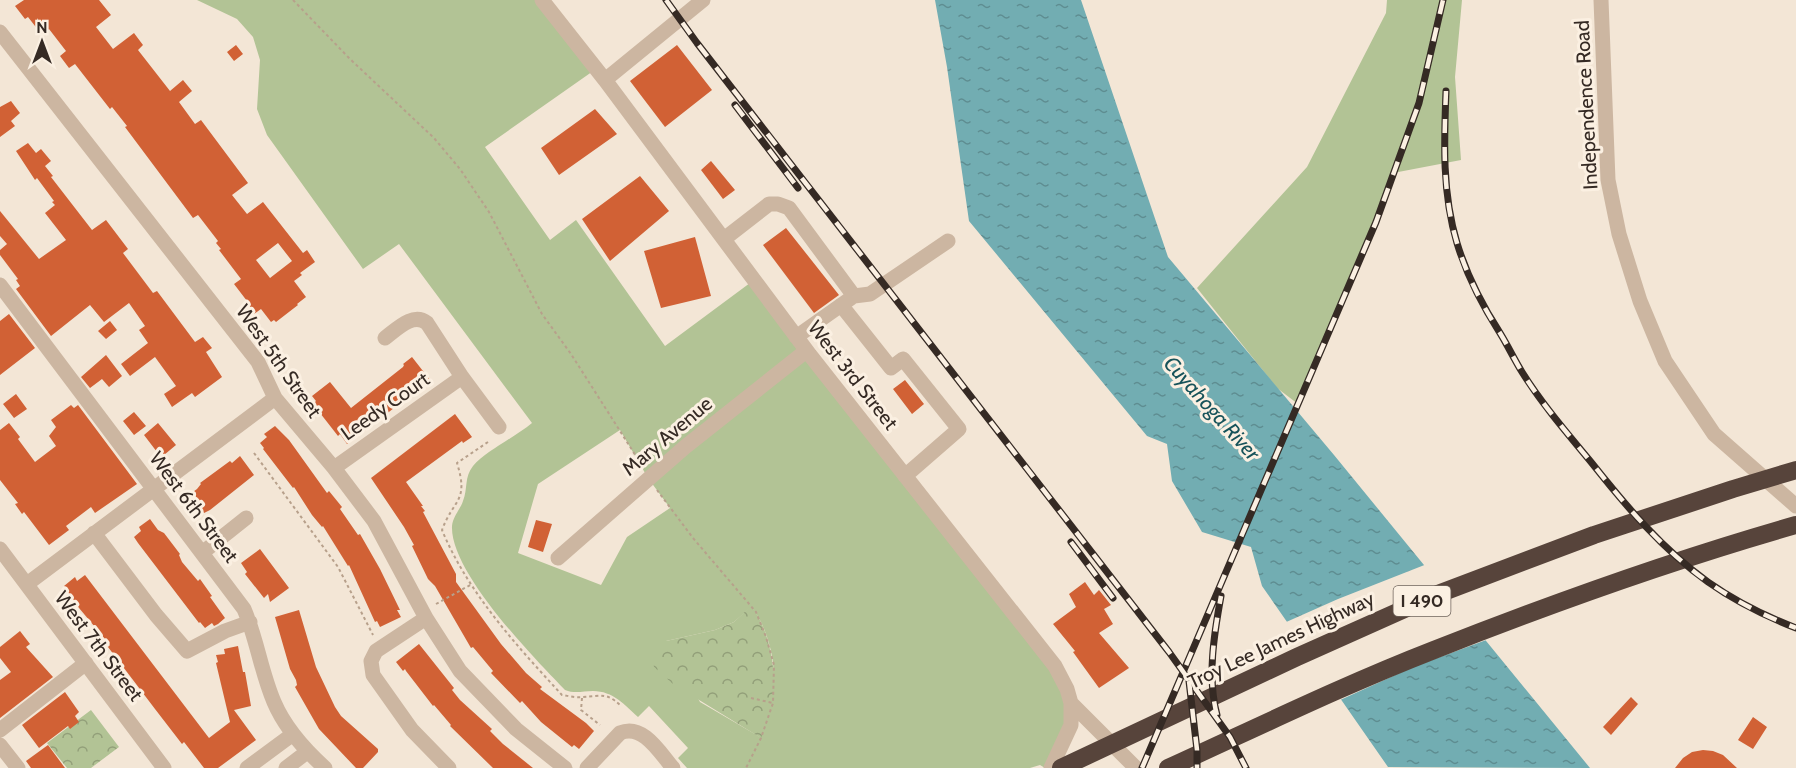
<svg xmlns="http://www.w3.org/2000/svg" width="1796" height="768" viewBox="0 0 1796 768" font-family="Cabin,sans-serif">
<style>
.grass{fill:#b2c395;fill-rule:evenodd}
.forest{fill:url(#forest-crowns)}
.water{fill:url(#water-ripples)}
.pier{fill:#f3e6d6}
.building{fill:#d16135;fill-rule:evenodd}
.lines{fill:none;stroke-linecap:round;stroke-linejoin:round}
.path{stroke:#b7a08b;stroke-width:2;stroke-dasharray:3 3;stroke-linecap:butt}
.minor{stroke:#ccb6a1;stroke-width:15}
.highway{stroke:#57443b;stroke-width:18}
.rail-casing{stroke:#352a24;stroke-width:7}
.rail{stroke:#fbf0e2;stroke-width:4.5;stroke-dasharray:14;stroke-linecap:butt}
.labels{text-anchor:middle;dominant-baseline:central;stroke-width:6;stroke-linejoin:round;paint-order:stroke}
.shield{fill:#fbf0e2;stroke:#70655d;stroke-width:1.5}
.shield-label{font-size:18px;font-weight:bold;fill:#352a24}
.street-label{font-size:20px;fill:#352a24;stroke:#fbf0e2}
.water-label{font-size:21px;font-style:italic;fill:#17535a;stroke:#fbf0e2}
</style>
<defs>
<pattern id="forest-crowns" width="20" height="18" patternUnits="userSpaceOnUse" patternTransform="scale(1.5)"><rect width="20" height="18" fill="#b2c395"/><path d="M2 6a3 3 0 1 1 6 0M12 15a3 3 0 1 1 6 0" fill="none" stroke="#929f79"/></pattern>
<pattern id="water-ripples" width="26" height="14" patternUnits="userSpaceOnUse" patternTransform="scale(1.5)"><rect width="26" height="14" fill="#72adb2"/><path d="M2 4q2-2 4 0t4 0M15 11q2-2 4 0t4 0" fill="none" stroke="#5e8d91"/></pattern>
</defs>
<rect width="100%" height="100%" fill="#f3e6d6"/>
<path class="grass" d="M197,0H542L596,69L485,147L550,240L576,220L665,346L754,280L1055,666L1071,725L1045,768L1040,765L1030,768H687L678,758L688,748L649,706L638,717C625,705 613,691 593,691C583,691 575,694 565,690C534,658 450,572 452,526C453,516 460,510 463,501C468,489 464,477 473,466C486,451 515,437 532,423L399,244L363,269L267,135L257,109L260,60L253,37L237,19ZM620,430L648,478L670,508L627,537L601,585L518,553L538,484ZM751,607C763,620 771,645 773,663C775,677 763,721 760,737L700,702L666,641L715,630L734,622Z
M1387,0H1462L1455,77L1461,160L1393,173L1298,404L1277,388L1197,288L1307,167L1386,13Z"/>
<path class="forest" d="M751,606C770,629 777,673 773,702C771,714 765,726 761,738L673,684L654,667L652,656L654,648L666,641L715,630L734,622Z
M91,710L119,747L91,768H67L47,743Z"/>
<path class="water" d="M935,0H1081L1168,257L1334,455L1590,768L1388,767L1262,586L1251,547L1202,532L1172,481L1167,444L1147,436L969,221L947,67Z"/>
<path class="pier" d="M1427,564L1489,639L1413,667L1338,701L1284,623L1338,599Z"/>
<path class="building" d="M24,0H99L111,15L96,27L113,49L134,33L143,45L138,50L170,91L183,80L192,91L179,102L195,124L201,120L248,183L232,195L247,214L263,202L303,253L307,250L315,262L300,273L302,275L294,281L306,297L297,304L298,305L276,322L274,320L271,322L261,309L254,314L252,313L245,302L247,301L234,284L241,279L219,250L221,249L216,243L218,241L198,215L193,218L125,127L127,126L112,107L110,109L75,64L69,68L60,56L66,51L49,29L42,35L28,17L25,19L15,6ZM278,243L292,261L270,278L256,260Z
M236,45L243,54L234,61L227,52Z
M677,45L712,90L665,127L630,81Z
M11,101L20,113L11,121L15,126L0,137V107Z
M595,109L617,134L559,175L541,148Z
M28,143L36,153L41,149L51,161L45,166L53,176L51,177L92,230L106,220L128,249L123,253L153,293L157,291L195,342L203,337L212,348L206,352L222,377L195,397L192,393L172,407L164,394L176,386L155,357L130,376L121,364L148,343L139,330L145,326L129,303L104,322L90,305L51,336L16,289L20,286L16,280L18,279L0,255V250L7,244L0,236V211L39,259L66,240L45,213L55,205L52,202L54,201L37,178L35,180L16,151Z
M711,161L735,190L723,199L701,170Z
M640,176L669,211L610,261L582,219Z
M786,228L839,295L814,313L763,245Z
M695,237L711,296L661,308L644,251Z
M9,314L35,348L0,375V321Z
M110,321L117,330L106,339L98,331Z
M106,355L122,376L109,387L102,379L90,388L81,377Z
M412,357L430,380L385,415L384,413L365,427L367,429L347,444L340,434L338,436L313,404L316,401L312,396L330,382L351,408L403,367L404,365L403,364Z
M905,380L924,404L912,414L893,389Z
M16,394L27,409L14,418L3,404Z
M71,405L74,408L78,405L137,484L95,513L91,507L66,526L69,530L49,545L24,512L22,514L15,504L18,503L0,480V430L9,423L20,437L18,439L35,462L56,446L49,436L56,427L51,420Z
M134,412L146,426L134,435L123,421Z
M455,414L472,437L463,443L462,441L406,482L423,506H421L425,511L423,512L456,574V582L501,644L526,673L542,687L540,689L586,723L594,731L579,749L574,745L572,747L541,722L522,701L520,703L491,673L493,671L473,647L471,648L435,586L428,579L412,546L414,545L404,527L371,478Z
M158,423L176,445L164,455L160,449L157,452L144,435Z
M275,426L289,440L327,493L329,491L342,507L340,509L358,535L360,534L380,569L400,610H397L401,617L380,627L377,621L375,622L349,565L348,566L323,526L322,527L312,515L294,487L293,488L263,449L264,448L260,443L267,437L264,434Z
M240,456L254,475L210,510L204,513L198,505L194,508L186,497L197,489L201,484L200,483L230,461L232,463Z
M150,519L158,530L164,533L180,554L179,555L182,562L198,581L200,579L212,596L210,597L225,618L218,624L214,626L212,623L205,628L200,622L199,623L138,543L134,537L141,531L139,527Z
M536,520L552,524L543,552L528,547Z
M260,549L289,588L270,602L268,594L264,598L245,574L247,572L241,563Z
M85,575L209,738L230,722L216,663L218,662L216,655L225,654L224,649L238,646L243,672H245L251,706L234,710L256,740L218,768H204L184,742L182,744L155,709L108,647L110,645L79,608L64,586L75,577L77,581Z
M1085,582L1094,595L1099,590L1111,605L1104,609L1113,624L1099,633L1129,668L1099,688L1073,652L1075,651L1053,624L1076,607L1069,594Z
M299,610L316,667L335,707L341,716L378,749V752L363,768H356L319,729L295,687L297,685L296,680L290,669L275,617Z
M20,631L30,644L26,647L53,677L0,718V680L11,672L0,658V647Z
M419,644L454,688L452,690L460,700L492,729L490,731L503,744L533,768H493L450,726L451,725L434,705L433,706L406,671L405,669L403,671L396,662Z
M65,692L79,712L75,716L79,722L70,729L68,726L39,748L22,725Z
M1631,697L1638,704L1611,735L1603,727Z
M1753,717L1767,727L1753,749L1738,740Z
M48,745L65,768H31L26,761Z
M1703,750L1713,751L1723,755L1737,768H1675L1683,758L1692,752Z"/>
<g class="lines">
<path class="path" d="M293,0L350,59L434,138L460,169L489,212L542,314L571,354L641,464
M488,442L457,463C469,502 454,498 442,530C468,593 517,646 562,695C569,696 576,698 583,697C601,696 606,692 620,705
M254,453L338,567L373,635
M657,490L693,538L756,612L766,637L774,665L773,703L761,738L746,768
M436,604L472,584
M582,698L581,710L600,725
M751,698L773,703"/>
<path class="minor" d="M542,0L605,80L810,355L1055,666L1067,689L1071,703L1136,768
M1601,0L1608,180L1619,234L1640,301L1665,361L1714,434L1796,506
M0,32L258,362L275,398L334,468L374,521L426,618L460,671L516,729L565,768
M605,80L703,0
M724,239L769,204H778L789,208L854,296
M0,285L244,609C257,639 261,672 274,702C285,728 304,749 325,768
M841,305L891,368L903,359L959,429L905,476
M796,337L854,296L870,294L948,241
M385,338C397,329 413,312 427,323L462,377L499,427
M334,468L462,377
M94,533L156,615L187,651L225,631L250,622
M0,549L164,768
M202,553L246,518
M558,558L685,447L806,351
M27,584L275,398
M426,618L376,651L371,661L373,675L412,730L449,768
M0,730L86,663
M0,745L18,768
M247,768L293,734
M286,768L307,752
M587,768L620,733C643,723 660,753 673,768
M1051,768L1071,725V703"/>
<path class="highway" d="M1061,768L1297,657L1438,594L1594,535L1733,489L1796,470
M1168,768C1256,728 1344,685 1434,650C1553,603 1673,560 1796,525"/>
<g class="rail-casing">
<path id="rail" d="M666,0L697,43L1169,652L1230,737L1246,768
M1446,91C1444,142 1442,193 1457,243C1467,276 1482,305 1500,333C1508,346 1514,359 1522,372C1542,404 1567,433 1591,462C1626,506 1662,549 1708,582C1735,601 1765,616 1796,628
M735,105L798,188
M1071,542L1113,598
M1189,681L1197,750V768
M1217,715C1207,678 1214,634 1221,596
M1142,768L1376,222L1419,103L1443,0"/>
</g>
<use href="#rail" class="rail"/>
</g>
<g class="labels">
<rect class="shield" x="1393.5" y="586" width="57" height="30" rx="4.5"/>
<g class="shield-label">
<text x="1422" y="601">I 490</text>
</g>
<g class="street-label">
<text transform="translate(1586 105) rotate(-93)">Independence Road</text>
<text transform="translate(279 361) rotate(55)">West 5th Street</text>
<text transform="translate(853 375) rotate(52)">West 3rd Street</text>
<text transform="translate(385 406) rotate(-35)">Leedy Court</text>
<text transform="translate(667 436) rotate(-40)">Mary Avenue</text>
<text transform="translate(194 507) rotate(53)">West 6th Street</text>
<text transform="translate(1281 640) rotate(-25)">Troy Lee James Highway</text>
<text transform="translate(99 646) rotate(53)">West 7th Street</text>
</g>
<g class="water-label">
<text transform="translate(1212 408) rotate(48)">Cuyahoga River</text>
</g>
</g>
<g transform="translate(42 42)" stroke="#fbf0e2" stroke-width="4.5" paint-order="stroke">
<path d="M0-4.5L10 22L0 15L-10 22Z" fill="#352a24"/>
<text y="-9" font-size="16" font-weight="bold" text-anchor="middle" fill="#352a24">N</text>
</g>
</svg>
